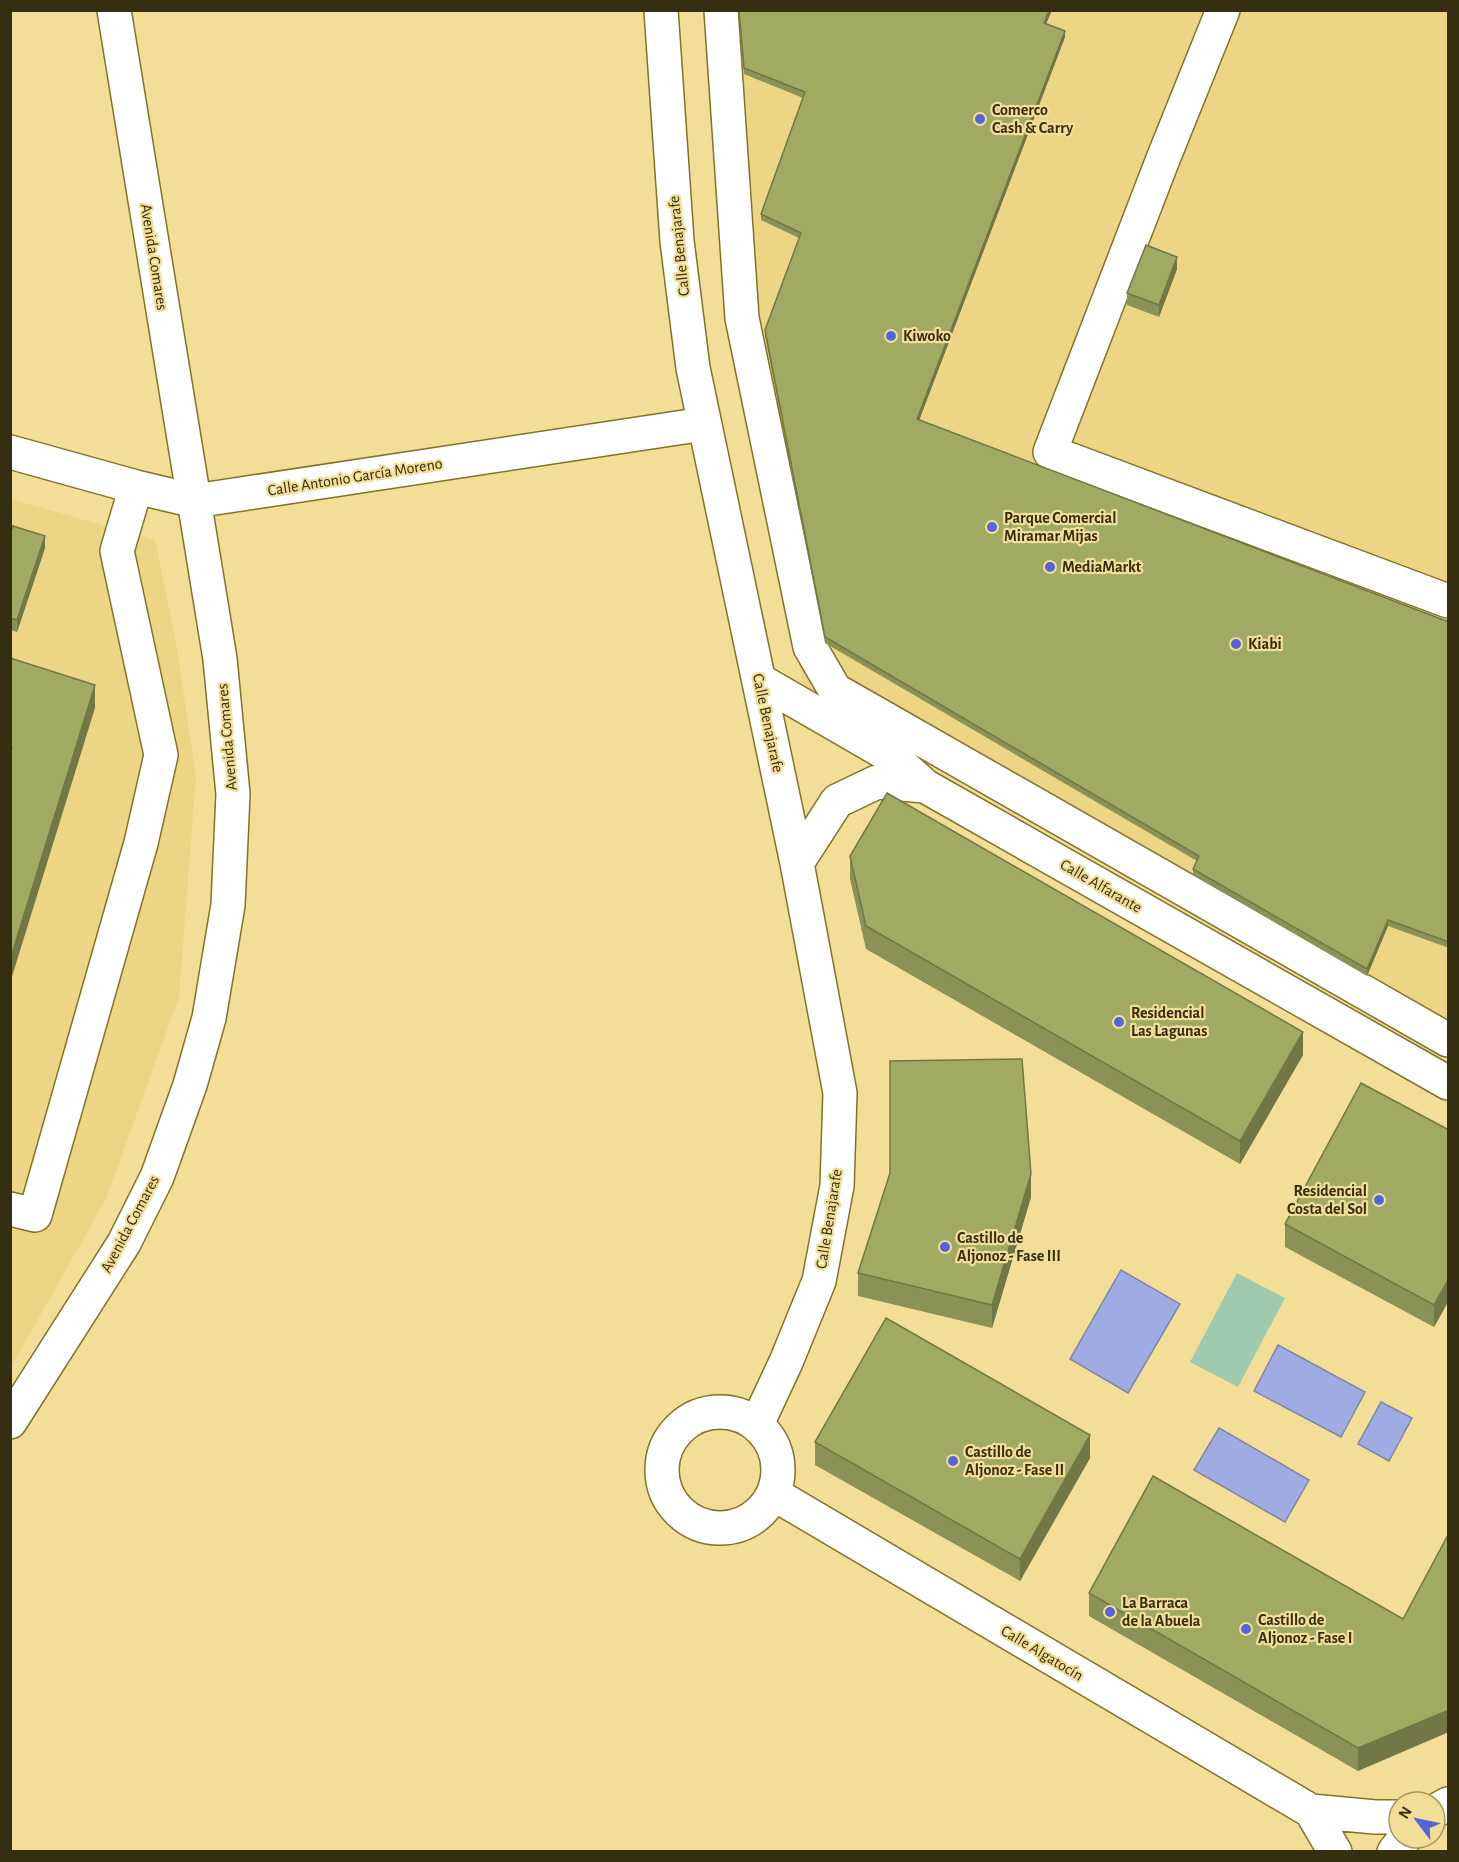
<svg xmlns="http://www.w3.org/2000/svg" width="1459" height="1862" viewBox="0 0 1459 1862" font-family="'Alegreya Sans',sans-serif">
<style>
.built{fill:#ecd685}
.green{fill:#a0caad}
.water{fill:#9face4;stroke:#8086a4;stroke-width:1.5}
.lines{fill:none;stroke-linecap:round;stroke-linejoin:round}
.minor-casing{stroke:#847229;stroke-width:36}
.minor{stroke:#fff;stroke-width:33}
.wall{fill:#8a9255}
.shaded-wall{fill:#717745}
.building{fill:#a1aa63;stroke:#717745;stroke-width:1.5}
.poi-dot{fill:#5763da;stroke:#f2de96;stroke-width:2}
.labels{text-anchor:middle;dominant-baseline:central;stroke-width:4.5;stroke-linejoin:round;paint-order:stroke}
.poi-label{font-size:16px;font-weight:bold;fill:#362e10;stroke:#f2de96;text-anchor:start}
.street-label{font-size:16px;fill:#362e10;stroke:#f2de96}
</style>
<rect width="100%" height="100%" fill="#f2de96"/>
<path class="built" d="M710,11H1448V1058L804,687L732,337Z
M11,499L155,540L176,642L196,777L179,997L106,1199L11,1367Z"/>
<path class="green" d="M1237,1273L1285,1298L1238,1387L1190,1362Z"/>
<path class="water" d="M1121,1270L1180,1304L1128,1393L1070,1359Z
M1278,1345L1365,1392L1341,1437L1254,1391Z
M1381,1402L1412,1418L1389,1461L1358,1444Z
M1219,1428L1309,1480L1285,1522L1194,1470Z"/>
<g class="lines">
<g class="minor-casing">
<path id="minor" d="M661,10L677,241L693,368L797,863L840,1093L837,1186L819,1281L786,1362L757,1424
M721,10L742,318L810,647L835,690L1448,1040
M1223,10L1163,159L1050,452L1448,601
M10,452L136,487L195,501L704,424
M759,680L894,758L925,786L1448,1083
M797,863L837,801L877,782L925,786
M10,1209L35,1215L141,843L161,755L117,551L136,487
M662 1470a58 58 0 1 1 116 0a58 58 0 1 1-116 0Z
M10,1422L124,1243L157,1177L190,1085L209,1018L228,905L233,794L220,659L114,10
M774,1494L1311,1811
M1435,1811L1448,1804
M1335,1852L1311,1811L1375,1817H1399
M1394,1852L1405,1838"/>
</g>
<use href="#minor" class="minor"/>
</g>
<path class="wall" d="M739,10H1052L1046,24L1065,37L919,420L1449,622V948L1388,926L1367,976L1193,875V869L1197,861L825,643L765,336V330L799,238L761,220V214L803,98L744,74Z
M1177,269L1159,317L1127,305V293Z
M10,534L45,548L17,632L10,630Z
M850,856L1303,1055L1240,1164L866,949L850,879Z
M1449,1130V1300L1434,1327L1285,1247V1224Z
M890,1173L1031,1197L992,1328L858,1296V1273Z
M815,1442L1090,1458L1020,1581L815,1465Z
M1089,1593L1403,1619L1358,1771L1089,1616Z"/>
<path class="shaded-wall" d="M1049,10H1052L1044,29V23Z
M1065,31V37L917,426V419Z
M1177,257V269L1159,317V305Z
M45,536V548L17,632V620Z
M95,685V708L10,983V960Z
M1388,920V926L1367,976V969Z
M1303,1032V1055L1240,1164V1141Z
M1031,1174V1197L992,1328V1305Z
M1449,1278V1300L1434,1327V1305Z
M1090,1435V1458L1020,1581V1559Z
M1449,1710V1732L1358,1771V1748Z"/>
<path class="building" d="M739,10H1049L1044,23L1065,31L917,419L1449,622V942L1388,920L1367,969L1193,869L1199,856L825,637L765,330L801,233L761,214L805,92L744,68Z
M1146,245L1177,257L1159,305L1127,293Z
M13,526L45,536L17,620L10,618V534Z
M10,658L95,685L10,960V753L12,748H10Z
M887,793L1303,1032L1240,1141L866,926L850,856Z
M1022,1059L1031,1174L992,1305L858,1273L890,1173V1061Z
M1361,1083L1449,1130V1278L1434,1305L1285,1224Z
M886,1318L1090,1435L1020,1559L815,1442Z
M1153,1476L1403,1619L1449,1533V1710L1358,1748L1089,1593Z"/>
<g class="poi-dot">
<circle cx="980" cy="119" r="6"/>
<circle cx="891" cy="336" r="6"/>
<circle cx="992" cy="527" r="6"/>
<circle cx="1050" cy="567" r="6"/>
<circle cx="1236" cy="644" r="6"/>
<circle cx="1119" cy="1022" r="6"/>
<circle cx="1379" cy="1200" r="6"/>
<circle cx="945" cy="1247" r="6"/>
<circle cx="953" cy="1461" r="6"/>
<circle cx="1110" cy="1612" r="6"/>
<circle cx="1246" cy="1629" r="6"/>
</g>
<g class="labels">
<g class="poi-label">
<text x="992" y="110">Comerco<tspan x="992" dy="18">Cash &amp; Carry</tspan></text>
<text x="903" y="336">Kiwoko</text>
<text x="1004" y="518">Parque Comercial<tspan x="1004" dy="18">Miramar Mijas</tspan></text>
<text x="1062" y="567">MediaMarkt</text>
<text x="1248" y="644">Kiabi</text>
<text x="1131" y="1013">Residencial<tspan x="1131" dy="18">Las Lagunas</tspan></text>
<text x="1367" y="1191" text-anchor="end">Residencial<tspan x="1367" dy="18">Costa del Sol</tspan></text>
<text x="957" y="1238">Castillo de<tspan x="957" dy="18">Aljonoz - Fase III</tspan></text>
<text x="965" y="1452">Castillo de<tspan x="965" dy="18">Aljonoz - Fase II</tspan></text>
<text x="1122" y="1603">La Barraca<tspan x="1122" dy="18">de la Abuela</tspan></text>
<text x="1258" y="1620">Castillo de<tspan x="1258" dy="18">Aljonoz - Fase I</tspan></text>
</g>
<g class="street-label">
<text transform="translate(679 246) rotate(-96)">Calle Benajarafe</text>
<text transform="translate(154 257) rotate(81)">Avenida Comares</text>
<text transform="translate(355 477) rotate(-9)">Calle Antonio García Moreno</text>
<text transform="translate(768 723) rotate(78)">Calle Benajarafe</text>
<text transform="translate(227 737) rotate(-95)">Avenida Comares</text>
<text transform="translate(1101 886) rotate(30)">Calle Alfarante</text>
<text transform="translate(829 1219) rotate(-81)">Calle Benajarafe</text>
<text transform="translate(130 1224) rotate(-62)">Avenida Comares</text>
<text transform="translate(1042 1653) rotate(31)">Calle Algatocín</text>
</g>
</g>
<rect width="1459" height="1862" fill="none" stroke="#362e10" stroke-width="24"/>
<g transform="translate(1417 1820) rotate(302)"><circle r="28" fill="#f2de96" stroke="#a79860" stroke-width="1.5"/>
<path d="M0-4.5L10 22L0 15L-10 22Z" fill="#5763da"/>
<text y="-9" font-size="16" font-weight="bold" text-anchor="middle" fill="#362e10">N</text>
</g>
</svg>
